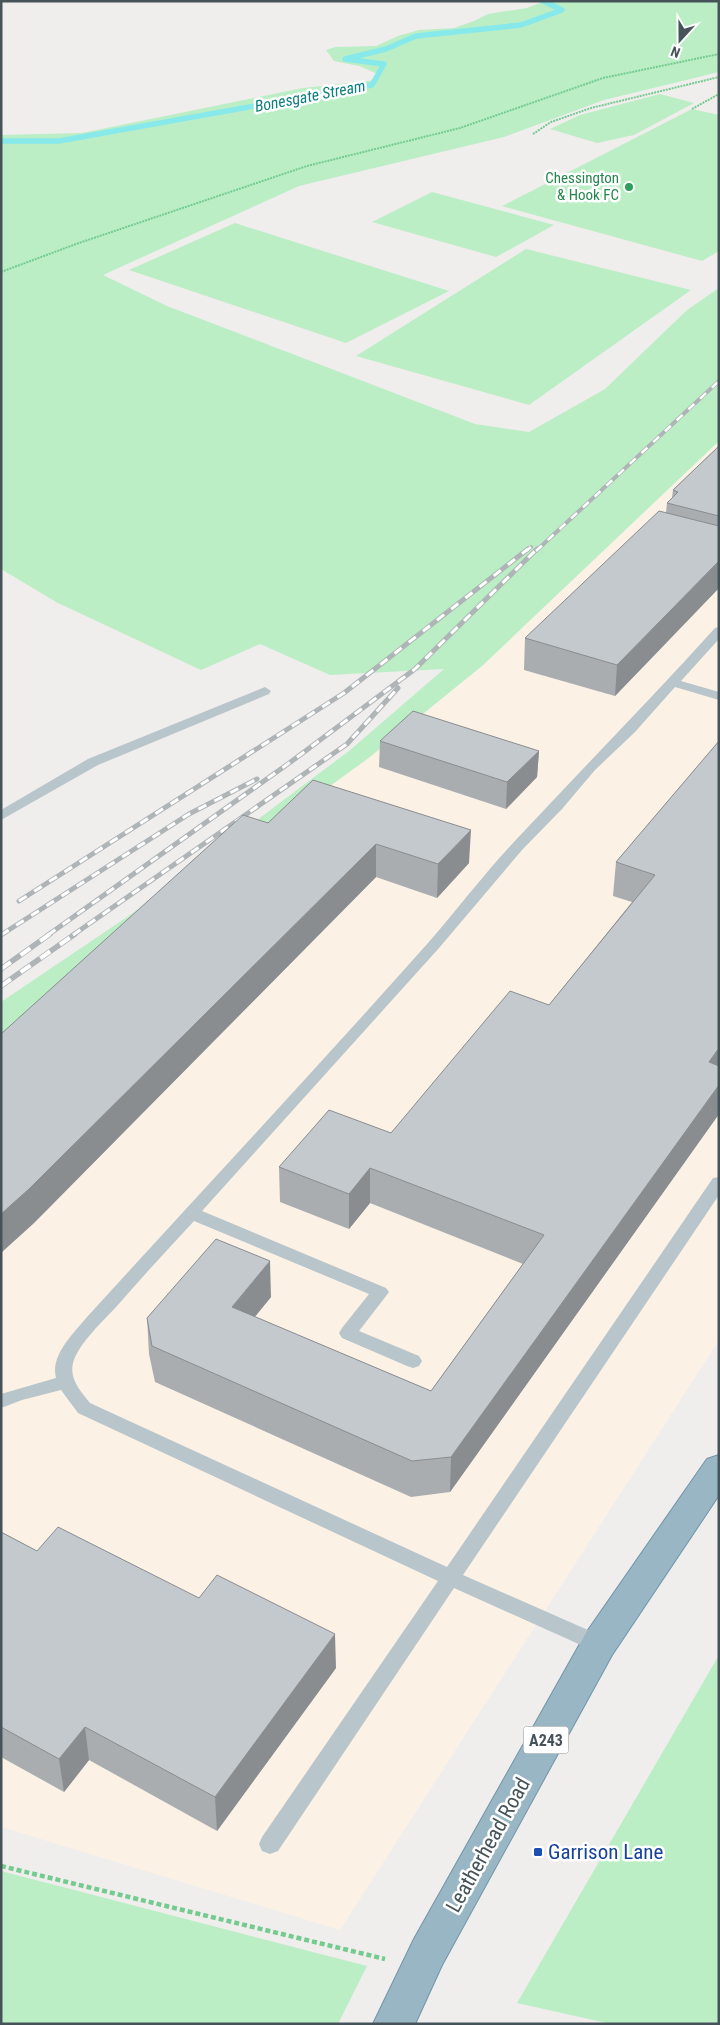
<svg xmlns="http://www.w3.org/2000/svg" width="720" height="2025" viewBox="0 0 720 2025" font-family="'Roboto Condensed',sans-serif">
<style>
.commercial{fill:#fbf1e5}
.green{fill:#bbeec5}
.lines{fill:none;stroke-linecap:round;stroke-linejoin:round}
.stream{stroke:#88e9ea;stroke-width:5.5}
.trunk-casing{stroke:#7095a7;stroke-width:2}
.path-far1{stroke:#74cb8f;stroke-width:2;stroke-dasharray:2 1;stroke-linecap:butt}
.path{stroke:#74cb8f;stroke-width:4.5;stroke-dasharray:5 3;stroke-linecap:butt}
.service{fill:#b8c5ca;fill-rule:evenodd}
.trunk{fill:#99b6c4;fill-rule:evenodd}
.rail-far2-casing{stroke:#afb4b7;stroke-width:4}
.rail-far1-casing{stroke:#afb4b7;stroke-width:5}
.rail-casing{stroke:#afb4b7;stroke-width:5.5}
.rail-far2{stroke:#fff;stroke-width:2.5;stroke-dasharray:8;stroke-linecap:butt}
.rail-far1{stroke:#fff;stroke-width:3;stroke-dasharray:9;stroke-linecap:butt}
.rail{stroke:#fff;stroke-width:4;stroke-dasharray:12;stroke-linecap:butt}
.wall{fill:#a9adb0}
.shaded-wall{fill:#898d90}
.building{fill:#c4c9cd;stroke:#898d90}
.leisure-dot{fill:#2e9e5b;stroke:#fff;stroke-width:2}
.transit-dot{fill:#1a4fb4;stroke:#fff;stroke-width:2}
.labels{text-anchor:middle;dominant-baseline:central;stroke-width:5;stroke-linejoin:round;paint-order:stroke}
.far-leisure-label{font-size:15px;fill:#27864d;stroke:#fff;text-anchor:end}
.far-water-label{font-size:16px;font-style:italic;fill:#0f7e80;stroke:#fff}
.shield{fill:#fff;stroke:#7e878c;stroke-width:1}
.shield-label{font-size:16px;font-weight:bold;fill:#46545a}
.near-street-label{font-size:21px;fill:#46545a;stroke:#fff}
.near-transit-label{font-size:21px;fill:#164399;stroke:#fff;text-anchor:start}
</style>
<rect width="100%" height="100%" fill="#f0eded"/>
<path class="commercial" d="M719,441V1340L340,1930L1,1827V1035L244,848L366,760L482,666Z"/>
<path class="green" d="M545,1H719V72L604,100L504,137L299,186L103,275L167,306L475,424L529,432L605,389L687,310L719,288V441L482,666L366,760L244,848L1,1035V1002L130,915L349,751L444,669L330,675L260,644L201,670L56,602L1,569V135L82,133L303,88L377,80L378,74L359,66L334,61L326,50L335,47L376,46L398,36L419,30L454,28L474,21L488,14L527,8Z
M660,94L694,103L634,135L597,143L550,129L580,115Z
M692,109L719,115V251L702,261L502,206Z
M432,192L554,225L496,257L372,222Z
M235,223L449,291L346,343L129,270Z
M526,249L691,290L529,405L356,356Z
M719,1655V2024H611L517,2003Z
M1,1871L367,1966L338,2024H1Z"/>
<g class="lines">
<path class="stream" d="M1,141H59L372,85L384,64L345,59L386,49L416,36L521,25L562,10L543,1"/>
<g class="trunk-casing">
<path id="trunk" d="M719,1455V1495L612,1655L442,1965L415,2024H373L414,1939L586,1633L707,1459Z"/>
</g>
<path class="path-far1" d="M692,109L719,94
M533,134L551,122L591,108L719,77
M1,272L76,244L307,166L460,128L603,78L719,54"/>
<path class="path" d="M1,1866L385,1959"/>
<path class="service" d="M719,627V639L681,681L719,692V700L675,687L635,732L595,770L562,809L522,850L439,948L202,1211L386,1288L389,1292L386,1296L359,1331L419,1356L422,1361L419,1366L413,1368L407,1366L342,1338L339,1333L342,1328L369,1294L194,1221C168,1249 142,1277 117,1306C104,1320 78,1344 73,1363C69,1379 81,1392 90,1403L447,1567L713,1178L719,1177V1195L463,1575L606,1638L609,1644L606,1650L599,1652L592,1650L454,1588L278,1851L270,1854L262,1851L259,1844L262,1837L438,1581L78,1413L61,1390L22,1400L1,1408V1394L56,1378C50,1355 74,1333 87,1317C201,1192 316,1069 428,943C457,910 483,875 513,843C580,771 649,701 715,628Z
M265,687L271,691L269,694L98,765L1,820V810L88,759Z"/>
<use href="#trunk" class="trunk"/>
<g class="rail-far2-casing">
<path id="rail-far2" d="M526,551L531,547
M536,551L719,381"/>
</g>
<g class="rail-far1-casing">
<path id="rail-far1" d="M19,901L344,693L528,549
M1,935L189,814L257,779
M48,935L292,761L415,669L537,549
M73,935L347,744L398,688"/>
</g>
<g class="rail-casing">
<path id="rail" d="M1,969L50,934
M1,986L75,934"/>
</g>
<use href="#rail-far2" class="rail-far2"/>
<use href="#rail-far1" class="rail-far1"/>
<use href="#rail" class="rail"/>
</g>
<path class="wall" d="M719,446V588L615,696L524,670L525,638L666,513L667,503L672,498L673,490Z
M380,741L539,751L537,777L506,809L379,767Z
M719,741V1114L450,1492L411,1497L155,1382L149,1354L147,1318L271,1297L255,1317L431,1391L523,1264L370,1203L349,1229L280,1202L279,1167L391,1133L549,1005L632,902L613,896L616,862Z
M313,780L469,863L437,898L376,877L33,1224L268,823Z
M1,1532L37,1551L336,1668L217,1831L89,1760L64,1792L1,1757Z"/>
<path class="shaded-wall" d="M719,561V588L615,696L617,665Z
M539,751L537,777L506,809L507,782Z
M471,830L469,863L437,898L438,864Z
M376,844V877L33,1224L1,1253V1214Z
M719,1048V1077L709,1062Z
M719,1085V1114L450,1492L451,1457Z
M370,1168V1203L349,1229V1194Z
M270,1261L271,1297L233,1343L232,1307Z
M335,1634L336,1668L217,1831L215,1797Z
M85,1727L89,1760L64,1792L59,1759Z"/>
<path class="building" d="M719,446V516L667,503L678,492L673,490Z
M659,511L719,526V561L617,665L525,638Z
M413,711L539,751L507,782L380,741Z
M719,741V1048L709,1062L719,1066V1085L451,1457L412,1461L152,1346L147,1318L216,1239L270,1261L232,1307L431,1391L544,1235L370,1168L349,1194L279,1167L329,1110L391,1133L510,991L549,1005L655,875L616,862Z
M313,780L471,830L438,864L376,844L29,1189L1,1214V1034L243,815L268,823Z
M58,1527L199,1598L217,1575L335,1634L215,1797L85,1727L59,1759L1,1727V1532L37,1551Z"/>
<circle class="leisure-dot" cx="629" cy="187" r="5"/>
<rect class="transit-dot" x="533" y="1847" width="10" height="10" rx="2.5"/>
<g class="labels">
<g class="far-leisure-label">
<text x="619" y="178">Chessington<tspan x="619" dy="17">&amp; Hook FC</tspan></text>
</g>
<g class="far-water-label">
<text transform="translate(310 96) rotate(-11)">Bonesgate Stream</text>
</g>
<rect class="shield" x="523.5" y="1726.5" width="45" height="27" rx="4"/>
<g class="shield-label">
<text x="546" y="1740">A243</text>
</g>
<g class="near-street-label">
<text transform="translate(488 1845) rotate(-61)">Leatherhead Road</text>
</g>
<g class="near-transit-label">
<text x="548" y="1852">Garrison Lane</text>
</g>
</g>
<rect width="720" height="2025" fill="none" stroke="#46545a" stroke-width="5"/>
<g transform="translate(680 40) rotate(201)" stroke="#ffffff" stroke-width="4" paint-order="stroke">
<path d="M0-4L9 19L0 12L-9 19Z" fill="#46545a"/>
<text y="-8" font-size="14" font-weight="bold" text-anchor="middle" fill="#46545a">N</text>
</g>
</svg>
